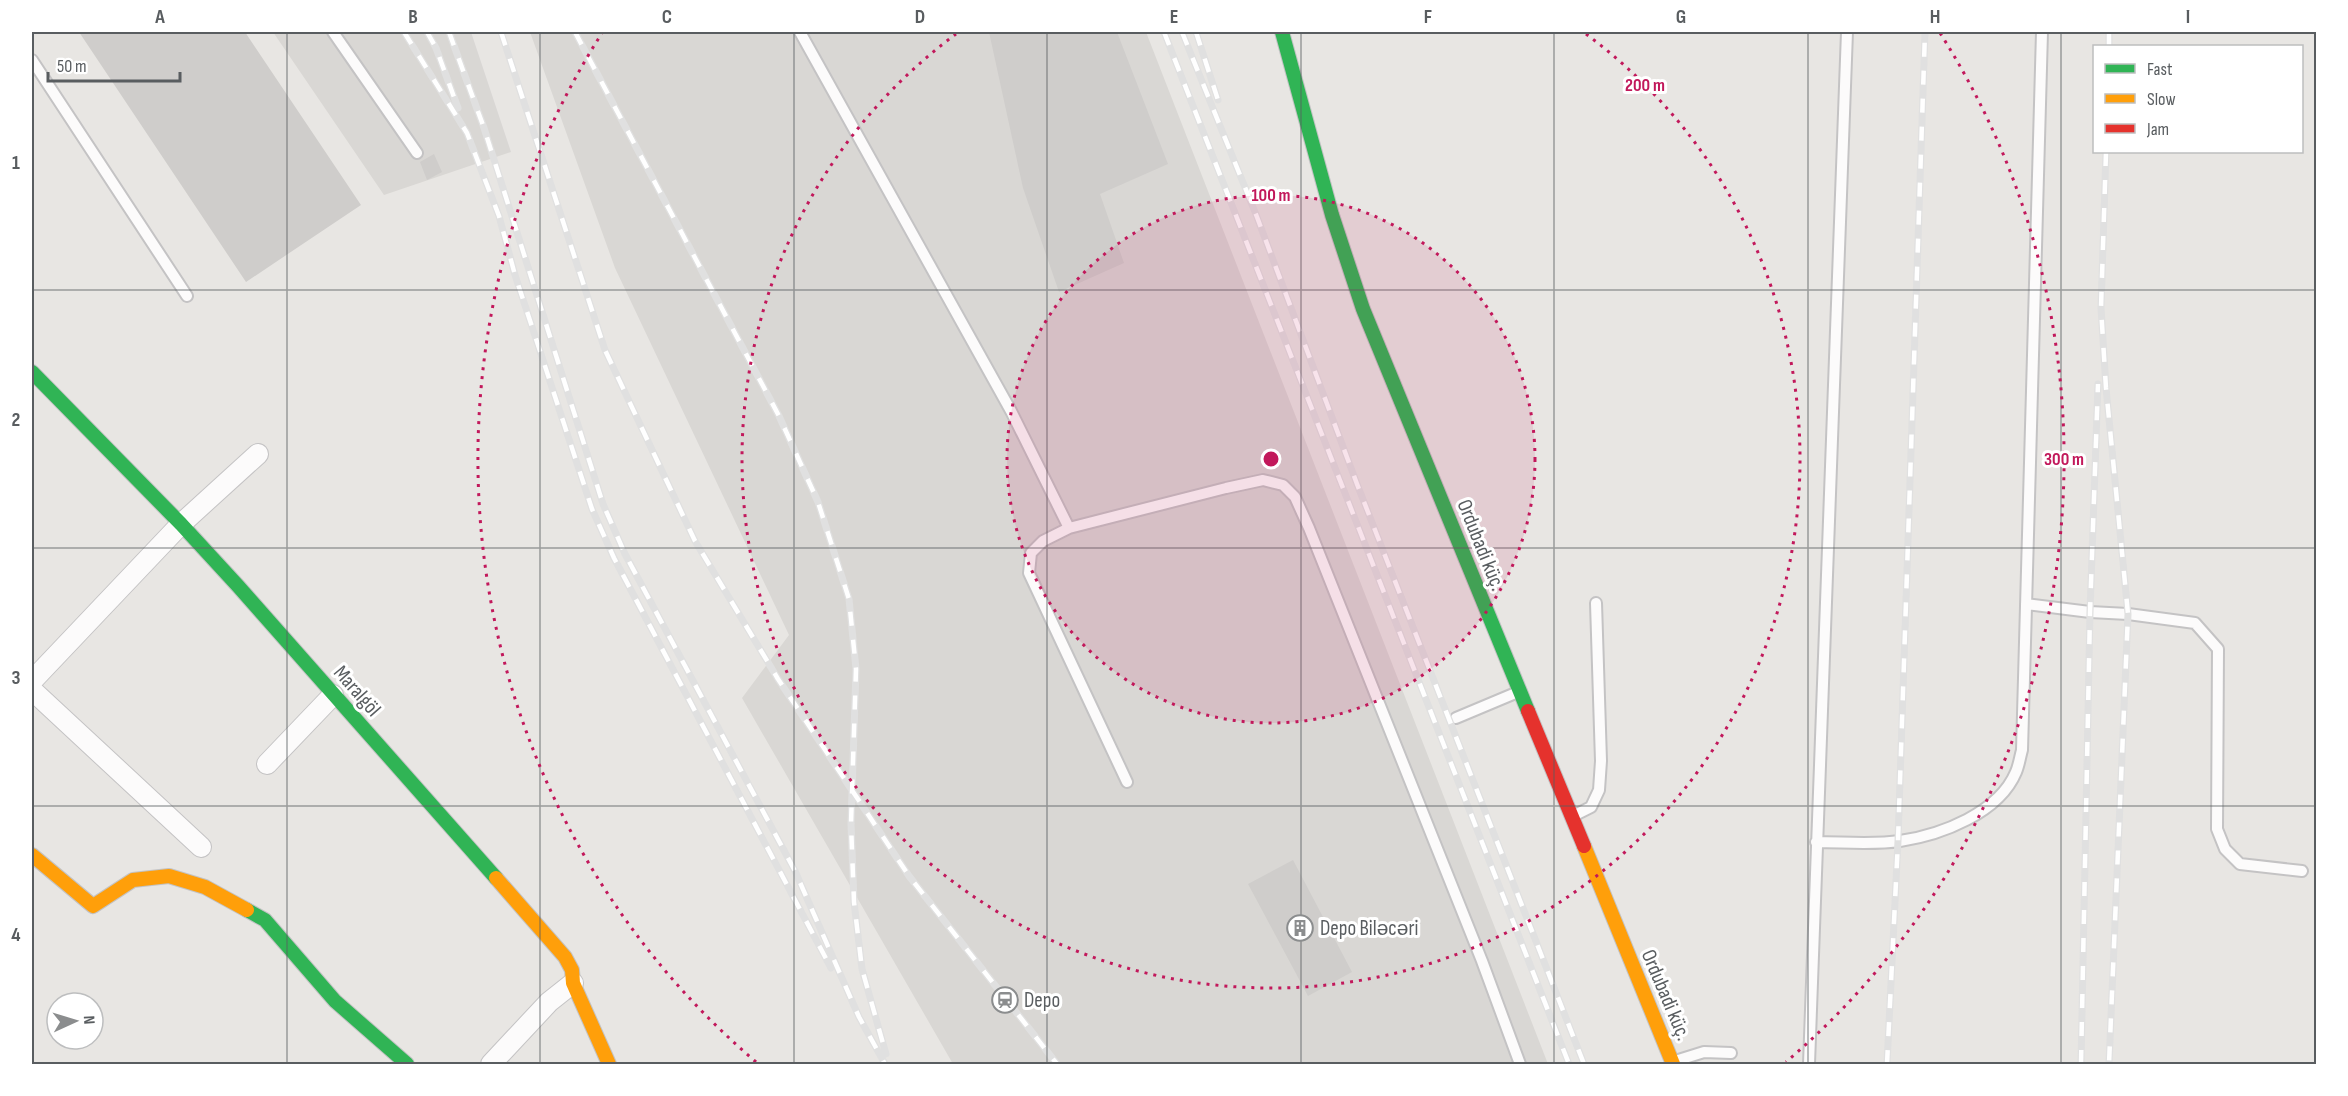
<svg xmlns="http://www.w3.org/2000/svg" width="2348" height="1096" viewBox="0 0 2348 1096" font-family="'Sofia Sans Condensed',sans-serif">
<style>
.industrial{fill:#d9d7d4}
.building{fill:#cfcdcb}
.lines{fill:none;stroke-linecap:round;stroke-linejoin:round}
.lane-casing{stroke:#c4c3c4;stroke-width:14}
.street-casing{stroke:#c4c3c4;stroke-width:22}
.fast-casing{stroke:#c3c3c4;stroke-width:16}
.slow-casing{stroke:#c3c3c4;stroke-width:16}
.jam-casing{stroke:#c3c3c4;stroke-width:16}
.lane{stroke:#fcfbfb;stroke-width:10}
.street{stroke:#fcfbfb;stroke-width:20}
.fast{stroke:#30b455;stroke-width:14}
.slow{stroke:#ff9f0a;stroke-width:14}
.jam{stroke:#e5322d;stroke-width:14}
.rail-casing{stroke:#e0e0e0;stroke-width:7}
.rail{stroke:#fff;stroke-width:4.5;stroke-dasharray:14;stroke-linecap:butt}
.grid{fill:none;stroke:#595d60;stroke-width:1.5;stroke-opacity:0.55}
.ring{fill:none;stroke:#c2185b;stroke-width:3;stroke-dasharray:3 6}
.labels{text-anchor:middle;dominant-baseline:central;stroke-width:6;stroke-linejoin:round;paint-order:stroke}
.street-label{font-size:21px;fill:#595d60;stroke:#fff}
.poi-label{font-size:21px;fill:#595d60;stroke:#fff;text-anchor:start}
.centre{fill:#c2185b;stroke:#fff;stroke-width:3}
.ring-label{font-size:18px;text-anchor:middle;font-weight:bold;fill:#c2185b;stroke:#fff;stroke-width:6;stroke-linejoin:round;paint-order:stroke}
.neatline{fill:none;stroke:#595d60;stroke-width:2}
.grid-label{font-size:20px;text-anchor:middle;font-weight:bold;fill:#595d60}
</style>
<rect width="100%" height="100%" fill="#e8e6e3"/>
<path class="industrial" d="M273,32H471L511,152L384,195Z
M530,32H1146L1548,1064H953L742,698L789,635L615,268Z"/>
<path class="building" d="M79,32H245L361,205L246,282Z
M989,32H1117L1168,164L1100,194L1124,263L1059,292L1023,188Z
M434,154L442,172L427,180L420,162Z
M1293,860L1352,972L1308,996L1248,884Z"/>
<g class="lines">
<g class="lane-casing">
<path id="lane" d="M333,32L417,153
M800,32L1011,411L1069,528
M32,60L187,296
M2026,604L2090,612L2128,614L2195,623L2218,649L2217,829L2225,849L2240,864L2302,871
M1456,718L1518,692
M1127,782L1029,573L1031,553L1043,541L1069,528L1226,488L1263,480L1283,485L1295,497L1309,528L1482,961L1520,1064
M1573,816L1591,807L1599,790L1601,761L1596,603
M1816,842C1843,842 1873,845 1900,841C1941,835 1999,813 2016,772C2019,765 2020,757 2022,750L2042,32
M1672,1062L1704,1052L1731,1053
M1809,1064L1847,32"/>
</g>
<g class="street-casing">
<path id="street" d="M32,681L181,524L258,454
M32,690L201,847
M267,764L333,695
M491,1064L549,1002L573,983"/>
</g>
<g class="fast-casing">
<path id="fast" d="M1282,32L1332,215L1363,309L1528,711
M32,372L181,524L238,586L496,878
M247,910L265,920L335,1001L407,1064"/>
</g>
<g class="slow-casing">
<path id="slow" d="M1584,846L1673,1064
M32,855L93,906L133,880L169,876L205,887L247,910
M496,878L565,957L572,970L573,983L609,1064"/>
</g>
<g class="jam-casing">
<path id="jam" d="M1528,711L1584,846"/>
</g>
<use href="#lane" class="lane"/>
<use href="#street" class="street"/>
<use href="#fast" class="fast"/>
<use href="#slow" class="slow"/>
<use href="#jam" class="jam"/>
<g class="rail-casing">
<path id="rail" d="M404,32L467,133L499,216L515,275L592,509L614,558L831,968
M427,32L436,48L458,108
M449,32L484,128L603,504L625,554L795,871L859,1017L885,1064
M501,32L605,350L695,541L778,679L909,876L1057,1064
M575,32L779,416L818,502L849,599L856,669L851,824L854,902L862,969L886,1054
M1164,32L1569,1064
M1182,32L1257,217L1357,484L1584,1064
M1196,32L1218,100
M2109,46V32
M2106,152L2101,308L2106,388L2128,614L2109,1064
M1887,1064L1898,841L1925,32
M2081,1064L2090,612L2098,384"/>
</g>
<use href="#rail" class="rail"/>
</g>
<path class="grid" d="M287,32V1064M540,32V1064M794,32V1064M1047,32V1064M1301,32V1064M1554,32V1064M1808,32V1064M2061,32V1064M32,290H2316M32,548H2316M32,806H2316"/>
<circle cx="1271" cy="459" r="264" fill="#c2185b" fill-opacity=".12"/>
<g class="ring">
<circle cx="1271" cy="459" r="264"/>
<path d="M1586 34A529 529 0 1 1 956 34"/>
<path d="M756 1062A793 793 0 0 1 602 33M1940 33A793 793 0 0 1 1786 1062"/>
</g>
<defs>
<g id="building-ring" transform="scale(1.35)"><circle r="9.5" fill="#fff" stroke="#8b8d8e" stroke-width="1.5"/><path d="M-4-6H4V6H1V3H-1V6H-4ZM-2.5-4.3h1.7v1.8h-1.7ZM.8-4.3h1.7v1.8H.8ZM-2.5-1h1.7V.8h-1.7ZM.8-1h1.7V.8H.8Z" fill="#8b8d8e"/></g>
<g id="station-ring" transform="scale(1.35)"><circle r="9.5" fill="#fff" stroke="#8b8d8e" stroke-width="1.5"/><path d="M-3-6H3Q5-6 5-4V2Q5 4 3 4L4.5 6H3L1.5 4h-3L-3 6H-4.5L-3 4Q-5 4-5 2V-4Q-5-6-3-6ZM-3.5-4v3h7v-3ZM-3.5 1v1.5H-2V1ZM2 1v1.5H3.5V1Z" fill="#8b8d8e"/></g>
</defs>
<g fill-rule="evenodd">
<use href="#building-ring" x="1300" y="928"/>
<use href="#station-ring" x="1005" y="1000"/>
</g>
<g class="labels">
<g class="street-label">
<text transform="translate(1481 545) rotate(68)">Ordubadi küç.</text>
<text transform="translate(357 691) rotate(49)">Maralgöl</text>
<text transform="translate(1666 995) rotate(67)">Ordubadi küç.</text>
</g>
<g class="poi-label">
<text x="1320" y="928">Depo Biləcəri</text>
<text x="1024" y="1000">Depo</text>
</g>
</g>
<circle cx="1271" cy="459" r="9" class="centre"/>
<g class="ring-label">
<text x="1645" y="91">200 m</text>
<text x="1271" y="201">100 m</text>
<text x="2064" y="465">300 m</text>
</g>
<rect width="2348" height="1096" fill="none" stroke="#ffffff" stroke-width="66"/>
<rect x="2093" y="45" width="210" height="108" fill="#ffffff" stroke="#bdbebf" stroke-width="1.5"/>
<rect x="2105" y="64" width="30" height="9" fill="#30b455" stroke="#bdbebf" stroke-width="1.5"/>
<text x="2147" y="75" font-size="18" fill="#595d60">Fast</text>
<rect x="2105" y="94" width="30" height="9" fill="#ff9f0a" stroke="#bdbebf" stroke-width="1.5"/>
<text x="2147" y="105" font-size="18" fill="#595d60">Slow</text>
<rect x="2105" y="124" width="30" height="9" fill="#e5322d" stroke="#bdbebf" stroke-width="1.5"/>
<text x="2147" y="135" font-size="18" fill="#595d60">Jam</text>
<g transform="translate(75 1021) rotate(86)"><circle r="28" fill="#ffffff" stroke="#bdbebf" stroke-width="1.5"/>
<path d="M0-4.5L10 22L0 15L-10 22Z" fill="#8b8d8e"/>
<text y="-9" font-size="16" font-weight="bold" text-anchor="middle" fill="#595d60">N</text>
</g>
<path d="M48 72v9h132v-9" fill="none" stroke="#595d60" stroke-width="3"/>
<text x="57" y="72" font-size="18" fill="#595d60" stroke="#ffffff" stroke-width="4.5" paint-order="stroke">50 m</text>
<rect x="33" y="33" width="2282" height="1030" class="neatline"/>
<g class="grid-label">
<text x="160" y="23">A</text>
<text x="413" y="23">B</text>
<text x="667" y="23">C</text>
<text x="920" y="23">D</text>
<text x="1174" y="23">E</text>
<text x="1428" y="23">F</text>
<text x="1681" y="23">G</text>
<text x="1935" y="23">H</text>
<text x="2188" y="23">I</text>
<text x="16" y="169">1</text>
<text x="16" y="426">2</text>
<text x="16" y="684">3</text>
<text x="16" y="941">4</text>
</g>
</svg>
